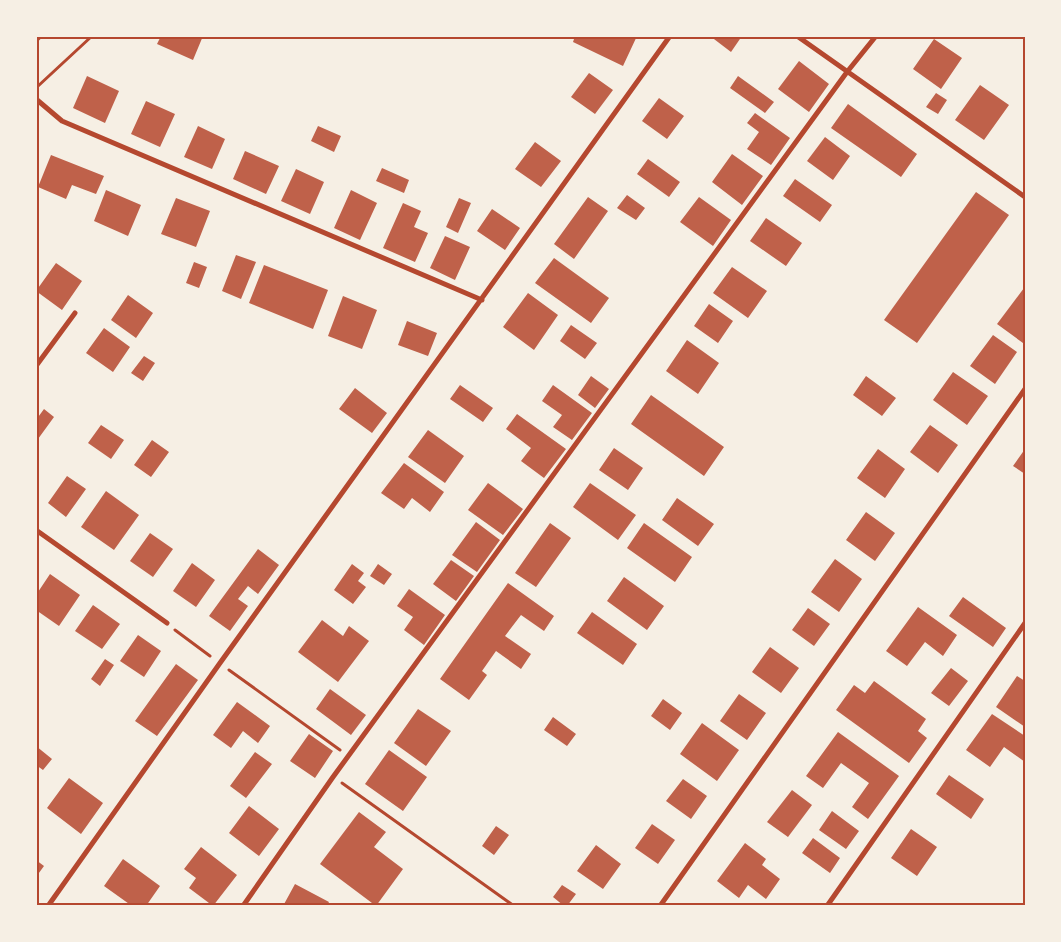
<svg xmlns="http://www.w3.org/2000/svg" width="1061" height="942" viewBox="0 0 1061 942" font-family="'Archivo Narrow',sans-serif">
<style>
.building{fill:#bf614a}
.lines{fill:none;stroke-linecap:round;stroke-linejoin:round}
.path{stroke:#b5482f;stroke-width:3}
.minor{stroke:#b5482f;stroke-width:5}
.neatline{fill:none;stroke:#b5482f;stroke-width:2}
</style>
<rect width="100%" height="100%" fill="#f6efe4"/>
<path class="building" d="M161,36H203L193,60L157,44Z
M575,36H637L623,66L573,42Z
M710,36H742L731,52Z
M934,39L962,58L941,89L913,69Z
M799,61L829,84L809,112L778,89Z
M589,73L613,90L595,114L571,97Z
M87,76L119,91L105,123L73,108Z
M738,76L774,102L765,113L730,88Z
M980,85L1009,105L984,140L955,120Z
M936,93L947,100L938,114L926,107Z
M659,98L684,116L667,139L642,121Z
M146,101L175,114L160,147L131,134Z
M848,104L917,154L901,177L831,128Z
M755,113L790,138L771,165L747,149L759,132L747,123Z
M198,126L225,139L212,169L184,157Z
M318,126L341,136L334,152L311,141Z
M825,137L850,156L833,180L807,161Z
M535,142L561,161L541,187L515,169Z
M245,151L279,166L266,194L233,179Z
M732,154L763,176L742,205L712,182Z
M51,155L104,176L96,194L72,185L66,199L38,187Z
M648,159L680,182L669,197L637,174Z
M382,168L409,180L404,193L376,181Z
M296,169L324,182L310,214L281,201Z
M795,179L832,205L820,222L783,196Z
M106,190L141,205L128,236L94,221Z
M351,190L377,203L360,240L334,228Z
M976,192L1009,215L917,343L884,320Z
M627,195L645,208L636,220L617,208Z
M588,197L608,211L574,259L554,244Z
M699,197L731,220L713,246L680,222Z
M176,198L210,211L196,247L161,234Z
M459,198L471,203L458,233L446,227Z
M403,203L421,211L414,227L428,233L415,262L383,248Z
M492,209L520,228L505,250L477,231Z
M766,218L802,243L786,266L750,241Z
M445,236L470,247L455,280L430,268Z
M236,255L256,262L241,299L222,291Z
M554,258L609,298L591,323L535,283Z
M194,262L207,267L199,288L186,283Z
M56,263L82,281L62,310L36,291Z
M264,265L328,290L313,329L249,303Z
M732,267L767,291L748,318L713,293Z
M1024,288L1025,340L1023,343L997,324Z
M528,293L558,315L534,350L503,327Z
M128,295L153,313L136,338L111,320Z
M343,296L377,310L362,349L328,336Z
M709,304L733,321L718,343L694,326Z
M407,321L437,333L428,356L398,345Z
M571,325L597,343L585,359L560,341Z
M104,328L130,347L113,372L86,353Z
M993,335L1017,352L995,384L970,366Z
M687,340L719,363L698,394L666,371Z
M144,356L155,363L143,381L131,373Z
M953,372L988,396L967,425L933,400Z
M591,376L609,389L595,408L578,395Z
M866,376L896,398L882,416L853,395Z
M460,385L493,408L483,422L450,399Z
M553,385L592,413L572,440L553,427L562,415L542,401Z
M355,388L387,413L372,433L339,409Z
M651,395L724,447L704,476L631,424Z
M44,409L54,417L38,439L36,437V420Z
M517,414L566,449L544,478L521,461L531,448L506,429Z
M101,425L124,440L111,459L88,443Z
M930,425L958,445L938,473L910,452Z
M428,430L464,456L445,483L408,457Z
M152,440L169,452L151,477L134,465Z
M614,448L643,468L628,490L599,470Z
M878,449L905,469L885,498L857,478Z
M1025,449V474L1013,466Z
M404,463L444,492L430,512L412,498L404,509L381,493Z
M67,476L86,489L66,517L48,503Z
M488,483L523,509L503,535L468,510Z
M590,483L636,515L618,540L573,507Z
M106,491L139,515L114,550L81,527Z
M677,498L714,524L698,546L662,520Z
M866,512L895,533L875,561L846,540Z
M476,522L500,540L477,572L452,555Z
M550,523L571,538L536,587L515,573Z
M644,523L692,557L675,582L627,548Z
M150,533L173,549L153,577L130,561Z
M258,549L279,565L258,594L248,586L238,599L248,606L230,631L209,616Z
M835,559L862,579L839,612L811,592Z
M451,560L474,576L456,601L433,584Z
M192,563L215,580L196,607L173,591Z
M352,564L364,573L358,581L366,587L353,604L334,590Z
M378,564L392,574L384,585L370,576Z
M50,574L80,595L59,626L36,610V595Z
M624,577L664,606L647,630L607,601Z
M508,583L554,616L544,631L521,615L505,636L531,654L521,669L496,651L482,671L487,675L469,700L440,679Z
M409,589L445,615L424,645L404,630L413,617L397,606Z
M963,597L1006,628L993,647L949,616Z
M93,605L120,624L102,649L75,631Z
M918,607L957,635L943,656L925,642L907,666L886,651Z
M808,608L830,624L814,646L792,630Z
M592,612L637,644L623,665L577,633Z
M322,620L343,636L349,626L369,641L338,682L298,652Z
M138,635L161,651L144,677L120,661Z
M770,647L799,668L781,693L752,672Z
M105,659L114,665L100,686L91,679Z
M176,664L198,680L157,736L135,721Z
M951,668L968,681L949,706L931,693Z
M1017,676L1025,681V727L996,707Z
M874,681L926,719L918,731L927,738L909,763L836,710L854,685L865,693Z
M330,689L366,715L351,735L316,709Z
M739,694L766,713L747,740L720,721Z
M663,699L682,713L670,730L651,716Z
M237,702L270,726L258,743L243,731L231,748L213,735Z
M418,709L451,731L426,766L394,743Z
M992,714L1025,736V762L1004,747L990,767L966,750Z
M553,717L576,734L567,746L544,730Z
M702,723L739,750L717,781L680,754Z
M838,732L899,776L868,819L852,807L869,783L841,763L823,788L806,776Z
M309,734L333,751L315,778L290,761Z
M36,746L52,759L43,770L36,765Z
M389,750L427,777L403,811L365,784Z
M255,752L272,764L246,798L230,786Z
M949,775L984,799L971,819L936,794Z
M69,778L103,803L81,834L47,808Z
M683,779L707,796L691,819L666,801Z
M792,790L812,805L788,837L767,822Z
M249,806L279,829L259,856L229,833Z
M832,811L859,831L846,849L819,830Z
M359,812L386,832L374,847L403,869L376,906L320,864Z
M652,824L675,840L658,864L635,848Z
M496,826L509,835L494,855L482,846Z
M911,829L937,847L917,876L891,858Z
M813,838L840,858L830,873L802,853Z
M745,843L766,859L762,865L780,879L766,899L748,885L739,898L717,881Z
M596,845L621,864L603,889L577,871Z
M201,847L237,875L213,906L189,888L196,878L184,869Z
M123,859L160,886L146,906H132L104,886Z
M36,860L44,866L36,877Z
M295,884L329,902L327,906H283Z
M562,885L576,894L567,906H564L553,897Z"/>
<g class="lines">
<path class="path" d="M37,87L92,36
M175,630L210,656
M229,670L340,750
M342,783L514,906"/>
<path class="minor" d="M797,36L1025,197
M36,40L40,36
M36,99L62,121L482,300
M36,366L75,313
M36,530L167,623
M48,906L220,663L670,36
M243,906L333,777L847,72L876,36
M660,906L1025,389
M827,906L1025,623"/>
</g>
<rect width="1061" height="942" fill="none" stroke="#f6efe4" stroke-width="75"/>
<rect x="38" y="38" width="986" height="866" class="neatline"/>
</svg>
